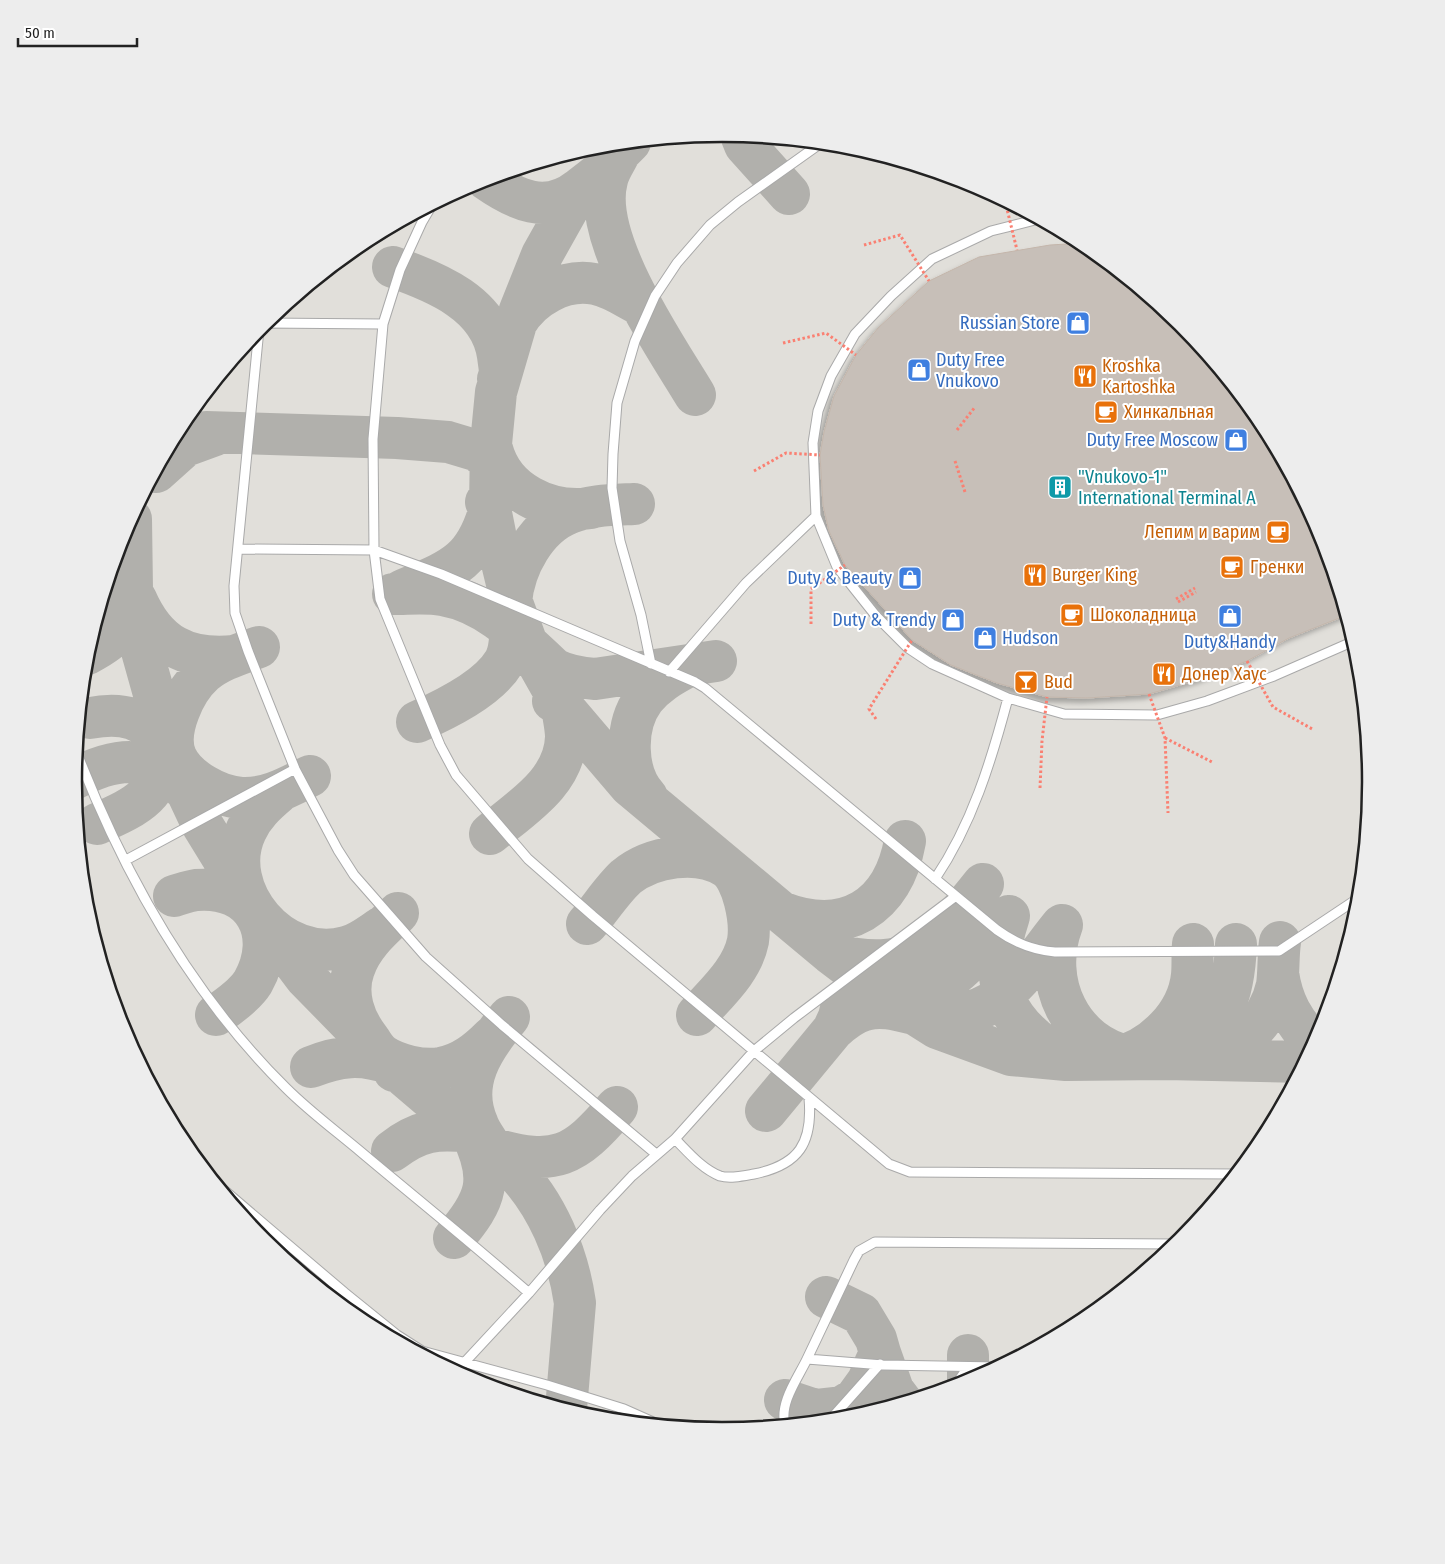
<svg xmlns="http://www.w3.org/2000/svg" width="1445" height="1564" viewBox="0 0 1445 1564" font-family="'Fira Sans Condensed',sans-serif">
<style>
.airport{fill:#e1dfda}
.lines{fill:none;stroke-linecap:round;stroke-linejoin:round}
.taxiway{stroke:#b1b0ac;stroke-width:42}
.building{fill:#c7bfb8;stroke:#c4b6ab;filter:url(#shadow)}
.service-casing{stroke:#a9a9a9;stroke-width:11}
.path{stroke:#fa8072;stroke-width:3;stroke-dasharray:2.5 2.5;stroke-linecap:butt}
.service{stroke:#fff;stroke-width:9}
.path-bridge{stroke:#fa8072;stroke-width:3;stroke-dasharray:2.5 2.5;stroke-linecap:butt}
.labels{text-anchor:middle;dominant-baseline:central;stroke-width:4;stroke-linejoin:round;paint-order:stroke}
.shop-label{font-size:18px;fill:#366cbe;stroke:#fff;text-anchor:end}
.food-label{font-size:18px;fill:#c56008;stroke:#fff;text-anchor:start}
.culture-label{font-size:18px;fill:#0d838f;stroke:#fff;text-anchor:start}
.rim{fill:none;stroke:#222;stroke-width:2.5}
</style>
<defs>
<filter id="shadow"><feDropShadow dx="-4.5" dy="4.5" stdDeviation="2.5" flood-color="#0004"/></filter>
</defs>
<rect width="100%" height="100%" fill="#f2efe9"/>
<path class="airport" d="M76 782a647 647 0 1 1 1294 0a647 647 0 1 1-1294 0Z"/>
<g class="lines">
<path class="taxiway" d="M741,135L745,145L789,194
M630,142L597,175L579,189L542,255L520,310L496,392L491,444L490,508L496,538L511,600L527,644L562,706L630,786L830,953L888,997L937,1028L1011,1055L1066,1060L1165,1059L1305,1062
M620,152C616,161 609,170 607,180C591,239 665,345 695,395
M486,179C516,200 546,215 579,189
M393,267C436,282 491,304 498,356C499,364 501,372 498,379
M516,323C531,297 564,278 595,284C610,287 624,296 637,303
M175,436L206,432L397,438L448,442L478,451L503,473
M492,449C503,492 549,514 591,508
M156,472L185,446L215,435
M131,519L132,590L142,651L168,744L176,757L188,794L203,826L254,909L305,977L390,1064L511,1167C547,1203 568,1254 575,1303L566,1409
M401,591C451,570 475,563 490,508L486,502
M393,594C409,594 427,592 443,595C489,603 521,638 554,669C568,676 580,678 595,679L716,661
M136,599C156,645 187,661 235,656
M259,647C240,654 219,660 204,673C185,690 165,731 176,757C186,779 219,797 242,798C268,799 288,787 310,776
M87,654C118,638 128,626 132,590
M90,718C125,711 143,719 168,744C161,795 140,805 97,824
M417,722C444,710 488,689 504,662C514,645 509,621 511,602C514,567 536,526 570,513C589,505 613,505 634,504
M74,779C114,758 149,752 183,788
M278,793C265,804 253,815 246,831C218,890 282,965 346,947C359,944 371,934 382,927
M647,797C625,773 624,726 644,699C656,684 670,676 687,667
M490,834C521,808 565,782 566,737C566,727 563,716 562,706L553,701
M174,896C181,894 189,891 196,890C254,885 280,934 253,982C245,995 228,1007 216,1015
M781,912C845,937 893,908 905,841
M398,913C381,929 362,945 354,969C345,994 354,1020 370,1040C373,1045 377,1051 382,1055C397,1065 422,1071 441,1068C462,1064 477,1052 492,1037
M1009,916C986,985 1004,1024 1066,1060
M587,924C600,909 612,890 626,877C652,856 698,849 726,867C744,879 751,922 748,941C742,971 716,993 697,1015
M1062,925C1041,981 1070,1045 1131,1057
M833,954C914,975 936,942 983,884
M1278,973C1282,1001 1293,1023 1315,1043
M868,980C890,985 928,993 947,980C970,965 991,936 1009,916
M509,1017C483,1048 459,1083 478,1125C481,1133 487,1140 491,1148C556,1167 574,1157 617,1107
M833,1030C842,1022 853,1013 865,1010C881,1005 898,1010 914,1014C940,1019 967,1017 991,1003C1018,988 1042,949 1062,925
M1172,1056C1223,1031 1234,997 1236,944
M1115,1058C1153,1049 1188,1015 1192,975C1193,965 1192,954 1193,944
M1199,1059C1236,1052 1269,1023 1277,985C1279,971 1278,956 1280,942
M311,1067C339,1056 361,1053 390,1064L394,1071
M766,1111L833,1030L839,1017L842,1004
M392,1151C419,1130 437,1128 471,1132C494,1179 487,1200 454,1238
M880,1353L893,1390L902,1402
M968,1355V1382
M785,1400L815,1410L842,1407L855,1399L868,1381L875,1364L880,1353L876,1339L861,1314L826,1297"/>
</g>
<path class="building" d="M1083,243L1181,323L1262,422L1322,534L1347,615L1289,638L1247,661L1201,679L1149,694L1087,698L1047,697L997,683L951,665L912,640L845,565L829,531L823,505L820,455L824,432L834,396L856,355L878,328L929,281L979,257L1050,245Z"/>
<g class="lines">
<g class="service-casing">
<path id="service" d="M432,205L422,222L400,270L383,324L373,439L374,550L380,599L440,745L456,775L528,859L593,916L889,1164L910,1172L1236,1174
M1039,219L991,231L932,259L891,296L855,334L831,376L818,411L813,443L816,516L837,567L876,616L908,648L932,664L1008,698L1064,714L1157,715L1207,701L1274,676L1354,641
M264,323L383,324
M259,329L234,586L235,613L248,651L295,769L338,850L354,875L426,957L502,1025L656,1154
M238,549L374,550L441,574L695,682L705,688L997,930C1015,943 1032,950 1055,952L1279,951L1360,897
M651,664L641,615L620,541L612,488L613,454L617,403L635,341L655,296L677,263L710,225L738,202L821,143
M669,672L746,583L816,516
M77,753C124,874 192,995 286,1088C309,1111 336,1131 361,1152C417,1199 474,1245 529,1293
M126,860L295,769
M935,879C972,824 991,762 1008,698
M675,1139C688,1152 702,1169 720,1176C730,1179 743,1176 754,1174C799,1165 813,1143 809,1098
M218,1185L345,1293L397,1335L422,1351L547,1385L624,1409L660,1425
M464,1363L529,1293L600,1210L632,1176L675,1139L754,1051L794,1018L956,896
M998,1367L883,1365L807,1359L854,1260L859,1251L875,1242L1178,1244
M955,1386L968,1367
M830,1420L880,1364
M785,1425C779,1403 798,1378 807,1359"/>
</g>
<path class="path" d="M957,430L975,407
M955,461L965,492
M1176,599L1195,588
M1178,602L1196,592
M1165,738L1212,762"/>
<use href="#service" class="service"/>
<path class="path-bridge" d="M1005,201L1017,250
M864,245L900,235L929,281
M783,343L826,333L856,355
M754,471L786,453L820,455
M811,624V589L845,565
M1247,661L1273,707L1314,730
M1149,694L1165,738L1168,813
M876,719L869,709L912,640
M1040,788L1042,741L1047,697"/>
</g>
<defs>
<g id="shop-square" transform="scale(1.25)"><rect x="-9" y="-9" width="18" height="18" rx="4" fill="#3f7fe0" stroke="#fff"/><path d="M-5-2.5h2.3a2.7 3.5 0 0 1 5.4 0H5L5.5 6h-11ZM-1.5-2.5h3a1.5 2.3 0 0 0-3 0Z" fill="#fff"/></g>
<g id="restaurant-square" transform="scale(1.25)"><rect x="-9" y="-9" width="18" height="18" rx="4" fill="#e8710a" stroke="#fff"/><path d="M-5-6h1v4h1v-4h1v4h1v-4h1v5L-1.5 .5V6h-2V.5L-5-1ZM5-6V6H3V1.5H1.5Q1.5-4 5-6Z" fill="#fff"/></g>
<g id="cafe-square" transform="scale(1.25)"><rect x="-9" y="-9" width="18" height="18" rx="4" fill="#e8710a" stroke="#fff"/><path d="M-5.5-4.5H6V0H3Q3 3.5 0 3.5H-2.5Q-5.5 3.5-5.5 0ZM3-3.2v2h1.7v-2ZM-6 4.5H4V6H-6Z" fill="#fff"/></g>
<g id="building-square" transform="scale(1.25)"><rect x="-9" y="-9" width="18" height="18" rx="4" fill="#0f9aa8" stroke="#fff"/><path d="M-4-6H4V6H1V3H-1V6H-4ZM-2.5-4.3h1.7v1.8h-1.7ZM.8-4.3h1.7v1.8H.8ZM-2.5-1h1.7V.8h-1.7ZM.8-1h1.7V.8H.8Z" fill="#fff"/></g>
<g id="bar-square" transform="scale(1.25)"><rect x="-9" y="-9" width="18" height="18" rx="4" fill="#e8710a" stroke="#fff"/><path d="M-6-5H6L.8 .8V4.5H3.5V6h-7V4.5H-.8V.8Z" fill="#fff"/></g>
</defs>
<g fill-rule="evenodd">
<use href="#shop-square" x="1078" y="323"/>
<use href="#shop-square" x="919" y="370"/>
<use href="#restaurant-square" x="1085" y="376"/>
<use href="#cafe-square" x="1106" y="412"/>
<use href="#shop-square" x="1236" y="440"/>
<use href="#building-square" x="1060" y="487"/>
<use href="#cafe-square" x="1278" y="532"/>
<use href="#cafe-square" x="1232" y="567"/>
<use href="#restaurant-square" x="1035" y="575"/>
<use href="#shop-square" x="910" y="578"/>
<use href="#cafe-square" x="1072" y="615"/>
<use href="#shop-square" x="1230" y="616"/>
<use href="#shop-square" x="953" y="620"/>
<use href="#shop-square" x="985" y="638"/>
<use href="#restaurant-square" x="1164" y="674"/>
<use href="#bar-square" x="1026" y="682"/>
</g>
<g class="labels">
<g class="shop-label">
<text x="1060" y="323">Russian Store</text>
<text x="936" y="360" text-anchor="start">Duty Free<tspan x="936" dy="21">Vnukovo</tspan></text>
<text x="1218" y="440">Duty Free Moscow</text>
<text x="892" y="578">Duty &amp; Beauty</text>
<text x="936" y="620">Duty &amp; Trendy</text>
<text x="1002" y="638" text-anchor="start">Hudson</text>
<text x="1230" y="642" text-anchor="middle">Duty&amp;Handy</text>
</g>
<g class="food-label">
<text x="1102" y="366">Kroshka<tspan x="1102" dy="21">Kartoshka</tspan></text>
<text x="1124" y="412">Хинкальная</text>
<text x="1260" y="532" text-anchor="end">Лепим и варим</text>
<text x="1250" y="567">Гренки</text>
<text x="1052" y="575">Burger King</text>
<text x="1090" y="615">Шоколадница</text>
<text x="1182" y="674">Донер Хаус</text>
<text x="1044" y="682">Bud</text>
</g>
<g class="culture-label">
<text x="1078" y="477">"Vnukovo-1"<tspan x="1078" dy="21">International Terminal A</tspan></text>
</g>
</g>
<path d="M0 0H1445V1564H0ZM82 782a640 640 0 1 1 1280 0a640 640 0 1 1-1280 0Z" fill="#ededed" fill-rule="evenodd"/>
<path class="rim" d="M82 782a640 640 0 1 1 1280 0a640 640 0 1 1-1280 0Z"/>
<path d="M18 38v8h119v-8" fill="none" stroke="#222222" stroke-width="2.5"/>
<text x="25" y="38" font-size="15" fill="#222222" stroke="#ffffff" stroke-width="4" paint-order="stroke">50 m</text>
</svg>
